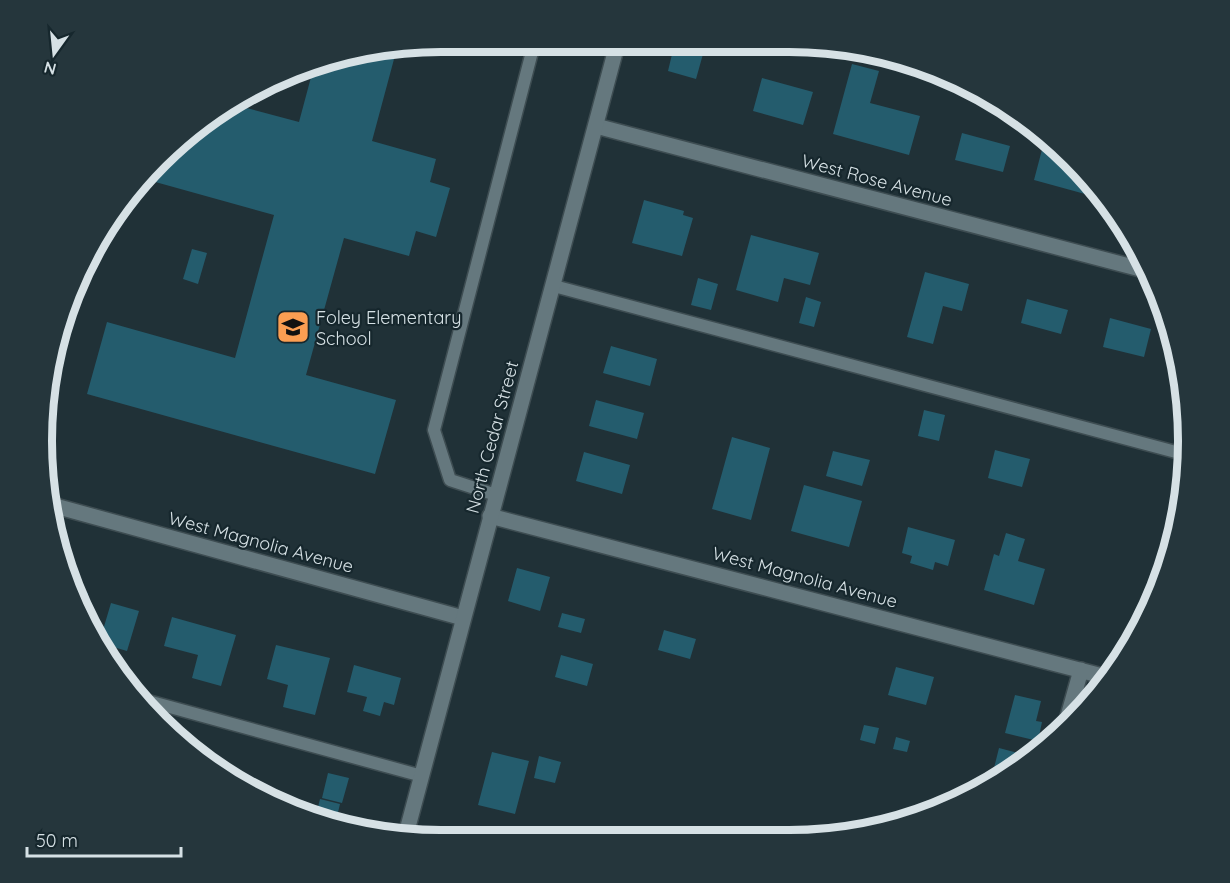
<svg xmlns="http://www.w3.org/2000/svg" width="1230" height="883" viewBox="0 0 1230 883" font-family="Quicksand,sans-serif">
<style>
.building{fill:#245c6d}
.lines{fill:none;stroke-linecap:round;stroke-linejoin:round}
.lane-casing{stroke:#3e4d52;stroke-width:15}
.street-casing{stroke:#3e4d52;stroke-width:18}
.secondary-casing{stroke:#3e4d52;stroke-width:18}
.lane{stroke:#65787e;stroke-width:12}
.street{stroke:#65787e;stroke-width:15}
.secondary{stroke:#65787e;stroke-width:15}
.labels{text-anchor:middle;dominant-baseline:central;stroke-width:4.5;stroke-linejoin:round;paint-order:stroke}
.street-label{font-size:18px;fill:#d6e1e5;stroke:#16272d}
.poi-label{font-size:18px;fill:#d6e1e5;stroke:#16272d;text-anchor:start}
.rim{fill:none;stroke:#d6e1e5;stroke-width:8}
</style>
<rect width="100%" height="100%" fill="#203137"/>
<path class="building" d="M674,46L705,47L696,79L668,71Z
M397,48L372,141L436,159L430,182L450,188L436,237L416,231L409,256L344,238L306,375L396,400L375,474L87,394L107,322L235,358L274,215L141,178L220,109L232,104L299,122L314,66L338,56Z
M852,64L879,71L870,103L920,116L909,155L833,134Z
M762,78L813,92L803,125L753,111Z
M962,133L1010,146L1003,172L955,160Z
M1044,142L1089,178L1085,194L1034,180Z
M644,200L684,211L683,215L693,218L682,256L632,243Z
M751,235L819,253L810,285L784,278L778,302L736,290Z
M192,249L207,253L198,284L183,279Z
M925,272L969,284L962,311L943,306L933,344L907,337Z
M698,278L718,284L711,310L691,305Z
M806,297L821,302L814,327L799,323Z
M1027,299L1068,310L1061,334L1021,323Z
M1110,318L1151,329L1144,357L1103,347Z
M611,346L657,359L650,386L603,373Z
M596,400L644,413L637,439L589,426Z
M924,410L945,415L939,441L918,436Z
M732,437L770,448L751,520L712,509Z
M995,450L1030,459L1022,487L988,478Z
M833,451L870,460L862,486L826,476Z
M584,452L630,465L622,494L576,481Z
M804,485L862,501L849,547L791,531Z
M908,527L955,540L948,566L935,562L933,570L910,563L912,556L902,553Z
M1006,533L1025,539L1018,561L1045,569L1034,605L984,590L994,554L999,556Z
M517,568L550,577L540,611L508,601Z
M71,588L88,593L83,612L73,595Z
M111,603L139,611L127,651L103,644L100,640Z
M562,613L585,619L581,633L558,627Z
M172,617L236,635L221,686L192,678L198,655L164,646Z
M664,630L696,639L690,659L658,650Z
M276,645L330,658L315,715L283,707L288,685L267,679Z
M561,655L593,664L587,686L555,677Z
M354,665L401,678L394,705L384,702L380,716L363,711L367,697L347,692Z
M896,667L934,677L926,705L888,695Z
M1015,695L1041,701L1036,721L1042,722L1038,741L1005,733Z
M864,725L879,728L875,744L860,740Z
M896,737L910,741L907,752L893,749Z
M999,748L1026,755L1025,759L991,780Z
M492,752L529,761L515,814L478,805Z
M539,756L561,762L555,783L534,778Z
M328,773L349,778L342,803L322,798Z
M320,799L340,804L335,825L315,819Z"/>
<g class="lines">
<g class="lane-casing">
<path id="lane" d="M554,286L1187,455
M496,495L450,480L434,430L534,44
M137,698L422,776"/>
</g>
<g class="street-casing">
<path id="street" d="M596,126L1148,271
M48,504L463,618
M490,516L1110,678
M1065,727L1081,670"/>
</g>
<g class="secondary-casing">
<path id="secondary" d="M405,838C475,574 547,310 617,45"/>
</g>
<use href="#lane" class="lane"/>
<use href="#street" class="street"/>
<use href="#secondary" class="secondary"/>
</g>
<defs>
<g id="school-square" transform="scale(1.725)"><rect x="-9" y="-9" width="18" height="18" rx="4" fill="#fb9e52" stroke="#16272d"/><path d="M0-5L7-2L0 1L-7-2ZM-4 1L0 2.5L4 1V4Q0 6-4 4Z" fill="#111"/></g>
</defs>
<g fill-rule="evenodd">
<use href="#school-square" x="293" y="327"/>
</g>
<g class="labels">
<g class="street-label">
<text transform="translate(877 180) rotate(15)">West Rose Avenue</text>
<text transform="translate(492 437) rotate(-75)">North Cedar Street</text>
<text transform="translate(261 542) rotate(15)">West Magnolia Avenue</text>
<text transform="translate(805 577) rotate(15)">West Magnolia Avenue</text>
</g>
<g class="poi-label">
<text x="316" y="317">Foley Elementary<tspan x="316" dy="21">School</tspan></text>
</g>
</g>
<path d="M0 0H1230V883H0ZM441 52H789A389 389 0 0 1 1178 441V441A389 389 0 0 1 789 830H441A389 389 0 0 1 52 441V441A389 389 0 0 1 441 52Z" fill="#25363c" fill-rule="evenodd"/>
<path class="rim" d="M441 52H789A389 389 0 0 1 1178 441V441A389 389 0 0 1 789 830H441A389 389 0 0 1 52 441V441A389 389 0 0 1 441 52Z"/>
<g transform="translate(54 54) rotate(195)" stroke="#16272d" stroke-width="4.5" paint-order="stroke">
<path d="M0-4.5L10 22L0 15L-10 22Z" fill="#d6e1e5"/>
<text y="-9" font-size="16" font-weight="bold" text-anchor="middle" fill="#d6e1e5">N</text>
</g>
<path d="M27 847v9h154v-9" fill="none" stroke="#d6e1e5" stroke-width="3"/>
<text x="36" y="847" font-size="18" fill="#d6e1e5" stroke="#16272d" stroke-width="4.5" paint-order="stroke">50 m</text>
</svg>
